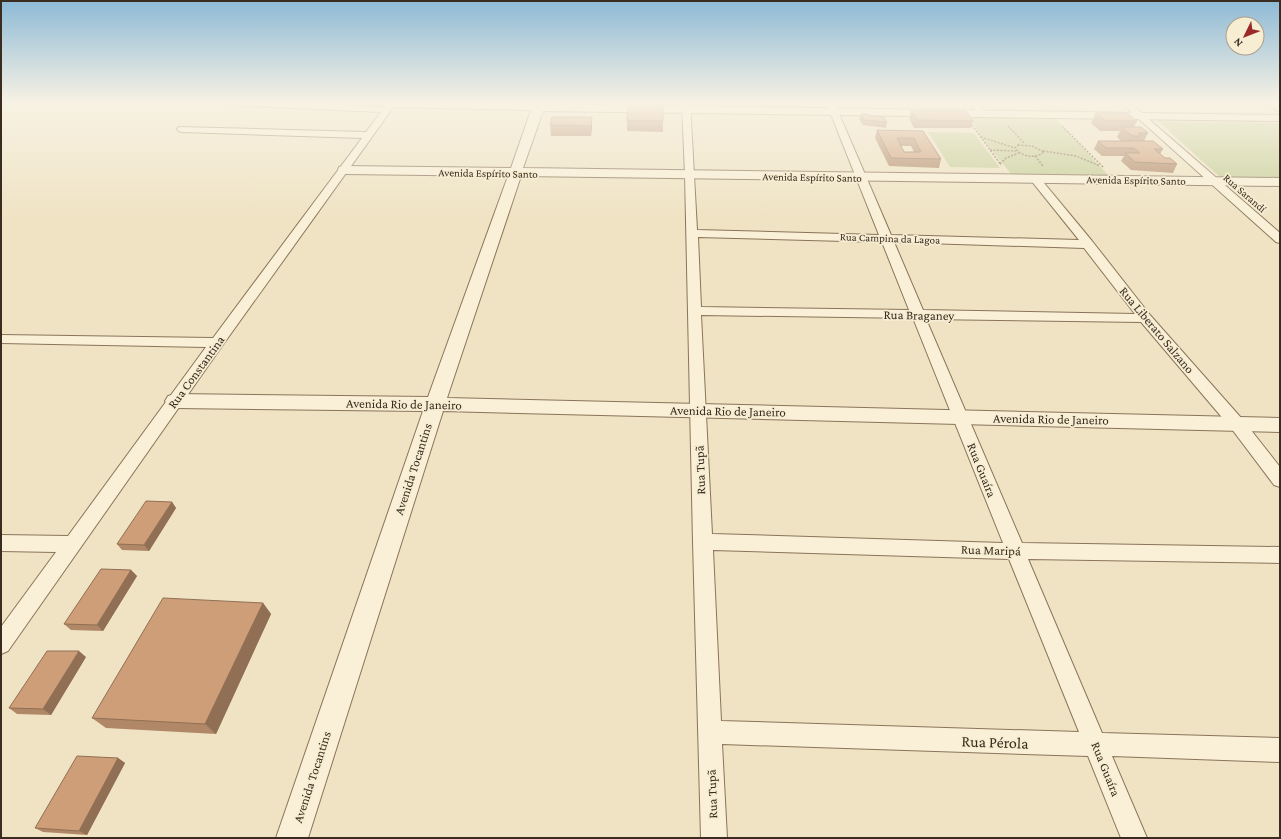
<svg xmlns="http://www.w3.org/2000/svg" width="1281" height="839" viewBox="0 0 1281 839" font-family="'Crimson Pro',serif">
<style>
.green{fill:#c6ce97}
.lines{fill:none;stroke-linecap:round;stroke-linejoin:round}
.minor-casing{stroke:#8a745a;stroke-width:2}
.tertiary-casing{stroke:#8a745a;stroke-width:2}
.path{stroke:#8a745a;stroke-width:1.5;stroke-dasharray:2 1.5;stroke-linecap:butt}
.minor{fill:#f9f0d7;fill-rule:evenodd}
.tertiary{fill:#f9f0d7;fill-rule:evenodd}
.wall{fill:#b18867;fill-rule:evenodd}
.shaded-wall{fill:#906f54}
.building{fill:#ce9e78;stroke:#906f54;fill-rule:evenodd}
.labels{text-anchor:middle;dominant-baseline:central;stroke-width:3.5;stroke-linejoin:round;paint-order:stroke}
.far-street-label{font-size:11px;fill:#3a2c1e;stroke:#f6edd3}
.street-label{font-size:13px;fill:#3a2c1e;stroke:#f6edd3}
.near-street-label{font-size:16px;fill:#3a2c1e;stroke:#f6edd3}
</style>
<rect width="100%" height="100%" fill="#efe3c3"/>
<path class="green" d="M970,117L1055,118L1109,176L1012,175L981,137Z
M1158,121L1280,123V179L1221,178Z
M928,132L974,133L1000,168L950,167Z"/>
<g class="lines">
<g class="minor-casing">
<path id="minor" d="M222,102H270L385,107L389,102H397L222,346L8,651L1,654V627L56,552L1,551V535L68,536L206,347L1,343V335L213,338L362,138L182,132L179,131L177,129L179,127L366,132L381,112L226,105Z
M682,102H690L697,230L879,235L826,102H834L891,235L1079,240L1030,179L1031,177H1039L1092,241L1150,315L1243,420L1280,467V487L1274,485L1231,428L1141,322L926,319L1022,543L1280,547V563L1028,559L1102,733L1280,738V762L1112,756L1147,838H1121L1088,756L722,744L727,838H701L693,542L685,175ZM698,237L882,242L909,310L701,307ZM894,242L1084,248L1135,314L923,310ZM701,315L913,318L1003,543L712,534ZM713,550L1009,559L1079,732L721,721Z
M969,102H977L987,114L985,116H979Z
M1120,102H1129L1280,233V243L1276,242Z
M1264,102H1273L1280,105V112Z"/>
</g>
<g class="tertiary-casing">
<path id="tertiary" d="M390,102L534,104L535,102H545V104L1280,115V121L543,111L523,168L1280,178V186L521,176L447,398L1280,418V432L443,411L308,838H276L423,411L175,408L168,406L165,401L168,396L175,394L428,397L508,176L344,174L339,173L338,170L339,167L344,166L511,168L531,110L386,107L384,105Z"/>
</g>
<path class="path" d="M972,125L1001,165
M1008,126L1025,144
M1062,126L1103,167
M981,137L1015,148
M1018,145L1032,146L1044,152C1035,159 1022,157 1015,148Z
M990,150L1016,151
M1043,151L1076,156L1100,166
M1035,156L1043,166
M1000,164L1006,158L1019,153"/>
<use href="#minor" class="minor"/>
<use href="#tertiary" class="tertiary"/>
</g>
<path class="wall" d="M663,105V132L627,131V121Z
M911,111L973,121L971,128H914L909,118Z
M1096,112L1137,121L1134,127L1148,133L1144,141L1163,149L1160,154L1165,158L1177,164L1173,173L1131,170L1121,161L1124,156H1102L1094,149L1098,141H1121L1117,137L1120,131H1100L1091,123Z
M861,114L868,115L887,122L886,128L863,125L859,119Z
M592,117V127L591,136H551L550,125Z
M877,130L923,131L941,159L939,168L889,166L875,138ZM901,146H911L914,152H904Z
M172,502L176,508L149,551L122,550L117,544Z
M131,570L137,576L103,631L71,630L64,624Z
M263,603L271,614L216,734L106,728L92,718Z
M86,657L51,715L17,714L9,708Z
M118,758L125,763L87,835L43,832L35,828Z"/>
<path class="shaded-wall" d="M592,117V127L591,136V126Z
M172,502L176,508L149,551L144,545Z
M131,570L137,576L103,631L97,625Z
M263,603L271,614L216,734L205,724Z
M79,651L86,657L51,715L43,709Z
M118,758L125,763L87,835L79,831Z"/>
<path class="building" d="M628,105H663V121H627Z
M911,111H966L973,121L917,120Z
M1096,112L1127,113L1137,121H1105Z
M861,114H867L868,115L884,117L887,122L864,120Z
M552,117H592L591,126L550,125Z
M1122,127H1141L1148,133H1138L1141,136H1132Z
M877,130L923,131L941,159L891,158ZM897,138H914L921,152H904Z
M1098,141H1153L1163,149H1154L1165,158H1170L1177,164L1135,162L1125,153H1140L1134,148H1106Z
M146,501L172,502L144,545L117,544Z
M101,569L131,570L97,625L64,624Z
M163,598L263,603L205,724L92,718Z
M47,651H79L43,709L9,708Z
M77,756L118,758L79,831L35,828Z"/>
<linearGradient id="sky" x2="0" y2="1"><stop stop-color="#8dbad6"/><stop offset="0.47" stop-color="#f8f2e4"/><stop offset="1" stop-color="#f8f2e4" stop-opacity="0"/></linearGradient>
<rect width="1281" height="219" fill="url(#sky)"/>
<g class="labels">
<g class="far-street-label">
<text transform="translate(488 173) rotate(1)">Avenida Espírito Santo</text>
<text transform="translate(812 177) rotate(1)">Avenida Espírito Santo</text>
<text transform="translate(1136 180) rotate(1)">Avenida Espírito Santo</text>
<text transform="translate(1245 193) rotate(41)">Rua Sarandí</text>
<text transform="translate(890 238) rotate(2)">Rua Campina da Lagoa</text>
</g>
<g class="street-label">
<text transform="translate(919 315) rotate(1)">Rua Braganey</text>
<text transform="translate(1157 330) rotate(50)">Rua Liberato Salzano</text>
<text transform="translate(196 372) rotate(-54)">Rua Constantina</text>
<text transform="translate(404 404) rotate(1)">Avenida Rio de Janeiro</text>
<text transform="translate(728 411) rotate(1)">Avenida Rio de Janeiro</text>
<text transform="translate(1051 419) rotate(1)">Avenida Rio de Janeiro</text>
<text transform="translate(413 469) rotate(-72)">Avenida Tocantins</text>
<text transform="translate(700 470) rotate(-92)">Rua Tupã</text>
<text transform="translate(982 470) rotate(68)">Rua Guaíra</text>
<text transform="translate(991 550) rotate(2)">Rua Maripá</text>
<text transform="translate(1106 769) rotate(68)">Rua Guaíra</text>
<text transform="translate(312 777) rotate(-72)">Avenida Tocantins</text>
<text transform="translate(712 794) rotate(-92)">Rua Tupã</text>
</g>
<g class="near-street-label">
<text transform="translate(995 742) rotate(2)">Rua Pérola</text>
</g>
</g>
<rect width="1281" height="839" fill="none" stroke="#3a2c1e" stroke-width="4"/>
<g transform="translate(1245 36) rotate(227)"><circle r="19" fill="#f6edd3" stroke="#aba08b"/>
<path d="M0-3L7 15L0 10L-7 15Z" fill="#9a2928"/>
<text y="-6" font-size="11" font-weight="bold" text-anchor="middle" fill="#3a2c1e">N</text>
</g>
</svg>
